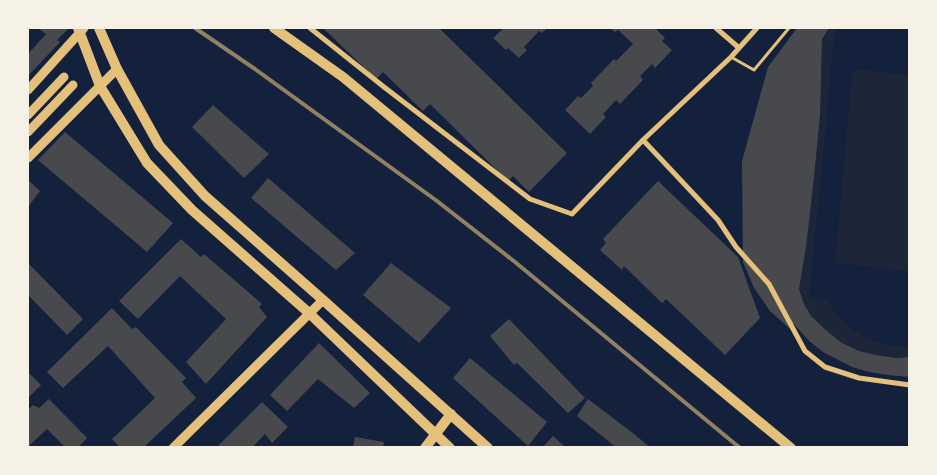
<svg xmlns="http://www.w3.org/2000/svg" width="937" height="475" viewBox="0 0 937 475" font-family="'Golos Text',sans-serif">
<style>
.green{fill:#1d2539}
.building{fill:#48494c}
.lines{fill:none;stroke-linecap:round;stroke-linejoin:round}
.service{stroke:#e5c07b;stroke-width:3}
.minor{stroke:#e5c07b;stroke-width:5}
.tertiary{stroke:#e5c07b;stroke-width:9}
.secondary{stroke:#e5c07b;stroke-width:10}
.rail{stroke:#918062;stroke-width:4}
</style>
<rect width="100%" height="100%" fill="#14213d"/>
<path class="green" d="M829,28H853L852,29L835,28L809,299L828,301C845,331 875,347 909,347V357L896,358L876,355L859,351L842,343L828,332L811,316L804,304L799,289L806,247L814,177L820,115L822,39Z
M854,69L909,75V271L836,263V254L852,77Z"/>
<path class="building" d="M38,28H69L57,40L60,42L28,76V54L46,34Z
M323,28H439L567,153L529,192L513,176L508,181L430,104L423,111L383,72L376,79Z
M504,28H547L542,33L539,31L524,47L527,50L519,58L508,48L506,50L493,38Z
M610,28H655L665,38L662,41L672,50L655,68L652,64L640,76L643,80L620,104L616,100L603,114L606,117L590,134L565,110L578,96L581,98L593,86L591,83L614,59L616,61L633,44L618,30L615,32Z
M797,28H829L822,39L820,115L814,177L806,247L799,289L804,304L811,316L828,332L842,343L859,351L876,355L896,358L910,357V377L888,375L869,372L852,367L823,352L809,341L794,324L789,328L770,311L754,288L743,262L742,161L768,67Z
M213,105L269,154L244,178L192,127Z
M65,132L173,223L147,252L38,160Z
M268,178L355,253L336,270L251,198Z
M28,180L40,191L28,207Z
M658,181L738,257L760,318L725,355L666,299L662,303L624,266L622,270L600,250L606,243L603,239Z
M181,239L201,257L204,254L262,304L259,307L267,317L206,384L186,362L226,319L180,276L138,319L119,301Z
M28,263L83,319L67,335L28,295Z
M391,263L451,308L419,343L363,295Z
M112,308L132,329L136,327L186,378L182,382L196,398L143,448H121L112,439L155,398L108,346L63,388L47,372Z
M509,319L585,398L568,413L517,363L514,365L490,336Z
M319,343L370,393L354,408L318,379L287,411L270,395Z
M470,358L547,422L528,446L453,378Z
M28,372L41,385L28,398Z
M49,399L87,438L77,448H66L47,429L28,447V410L33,405L39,408Z
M588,399L634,434L651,448H617L577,416Z
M262,402L288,427L272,443L265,434L252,448H216Z
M553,436L566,448H542Z
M355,437L384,442L383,448H353Z"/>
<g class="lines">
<path class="service" d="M731,57L754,70L789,28"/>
<path class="minor" d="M310,28L384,87L530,199L572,214L643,140
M716,28L738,47
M757,28L731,57L643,140L718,220L736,247L769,284L805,351L825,367L859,378L910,385"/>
<path class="tertiary" d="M28,90L84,28
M28,115L64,77
M28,132L73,85
M28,158L117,69
M173,448L323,300"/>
<path class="secondary" d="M78,28L100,86L147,163L192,210L309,313L450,448
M99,28L117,69L159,145L205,196L323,300L488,448
M274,28L343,77L791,448
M425,448L451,414"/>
<path class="rail" d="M195,28L255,69L437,201L515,262L740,448"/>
</g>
<rect width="937" height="475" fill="none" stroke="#f6f1e7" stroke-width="58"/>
</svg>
